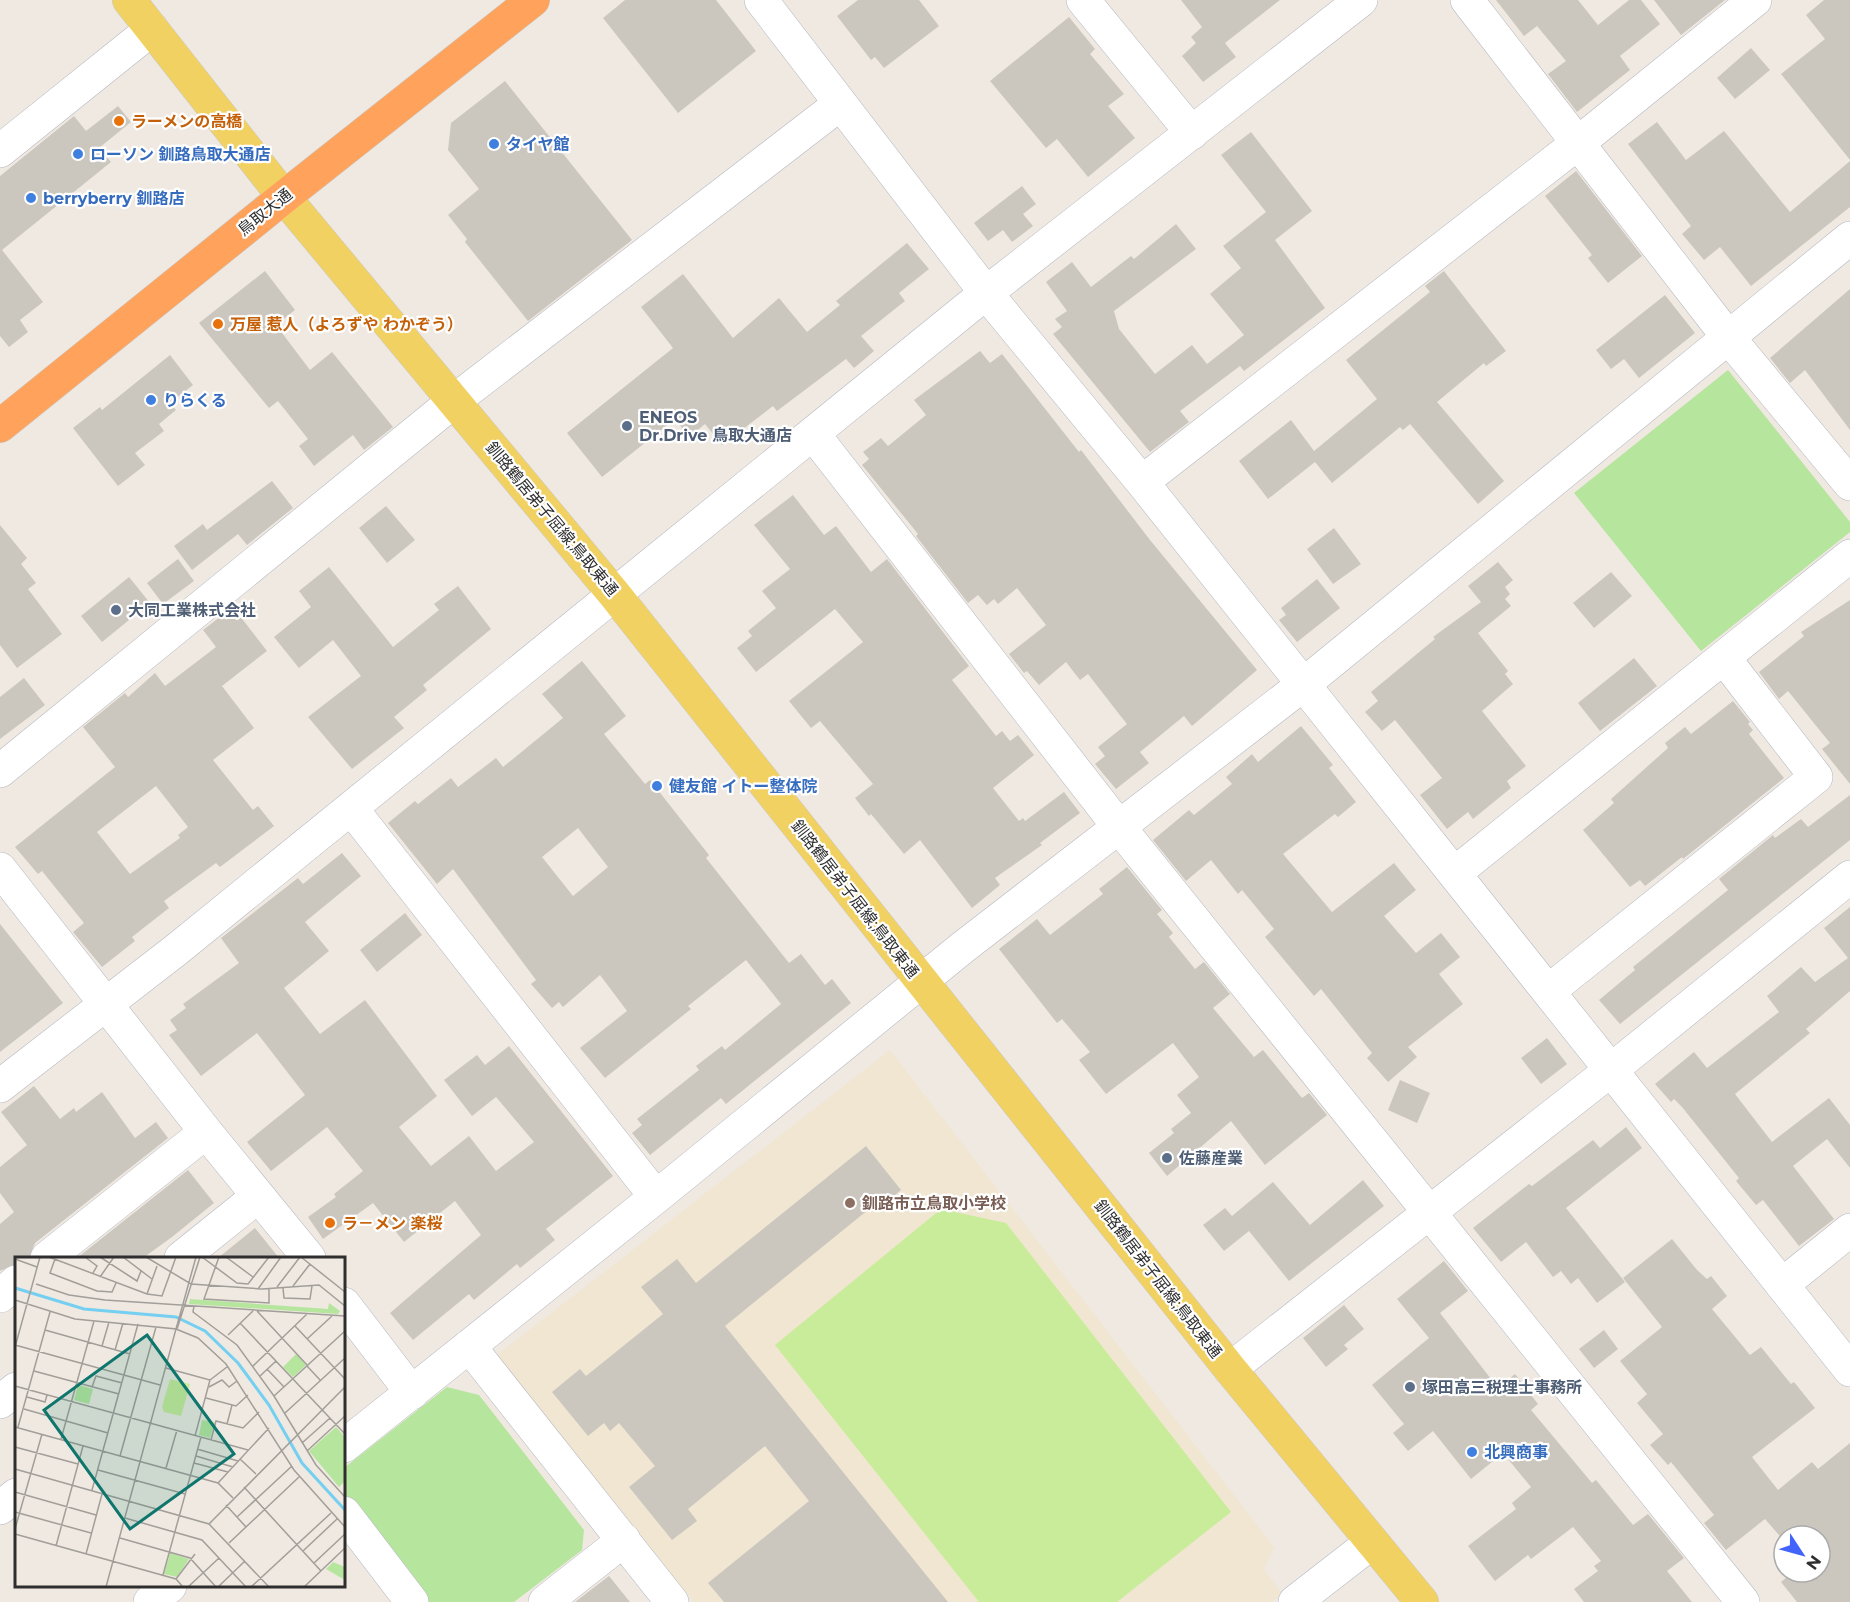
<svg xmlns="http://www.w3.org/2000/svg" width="1850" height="1602" viewBox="0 0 1850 1602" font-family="Montserrat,'Noto Sans JP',sans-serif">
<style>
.education{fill:#f0e6d1}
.green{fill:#b6e59e}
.pitch{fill:#c9ec9a}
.building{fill:#cbc7bf;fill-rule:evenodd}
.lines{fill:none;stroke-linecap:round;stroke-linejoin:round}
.minor-casing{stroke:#b4b7c1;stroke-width:34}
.major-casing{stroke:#c9c9c9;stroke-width:34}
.highway-casing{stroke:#c9c9c9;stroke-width:34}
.minor{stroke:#fff;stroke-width:33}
.major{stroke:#f2d163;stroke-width:33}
.highway{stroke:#ffa35c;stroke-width:33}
.food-dot{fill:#e8710a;stroke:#fff;stroke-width:2}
.shop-dot{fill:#3f7fe0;stroke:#fff;stroke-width:2}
.service-dot{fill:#5c6f8a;stroke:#fff;stroke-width:2}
.education-dot{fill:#8d6e63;stroke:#fff;stroke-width:2}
.labels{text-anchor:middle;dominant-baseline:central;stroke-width:4.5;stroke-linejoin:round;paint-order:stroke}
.food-label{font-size:16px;font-weight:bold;fill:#c56008;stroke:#fff;text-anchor:start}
.shop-label{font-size:16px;font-weight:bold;fill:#366cbe;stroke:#fff;text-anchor:start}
.street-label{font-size:16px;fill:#2e2e2e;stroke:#fff}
.service-label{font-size:16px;font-weight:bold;fill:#4e5e75;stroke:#fff;text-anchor:start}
.education-label{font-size:16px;font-weight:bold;fill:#785e54;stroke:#fff;text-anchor:start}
.inset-river{fill:none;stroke:#75cff0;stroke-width:3}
.inset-road{fill:none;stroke:#a29e99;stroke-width:1.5}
.view{fill:#0f766e;fill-opacity:0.15;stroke:#0f766e;stroke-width:3}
.inset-edge{fill:none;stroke:#2e2e2e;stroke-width:3}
</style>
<rect width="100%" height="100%" fill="#efe9e1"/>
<path class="education" d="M890,1050L1274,1547L1264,1570L1282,1594L1272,1602H694L496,1356Z"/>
<path class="green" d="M1728,370L1850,522V532L1701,651L1574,493Z
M447,1387L479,1395L584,1530L582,1550L514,1602H428L344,1494V1468Z"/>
<path class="pitch" d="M941,1209L1006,1223L1231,1512L1117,1602H979L775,1345Z"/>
<path class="building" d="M625,0H716L756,51L678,113L603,18Z
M858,0H919L939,26L884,68L875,57L871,60L837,16Z
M1181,0H1280L1225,43L1236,57L1203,82L1182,56L1196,43L1191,37L1202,27Z
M1496,0H1578L1598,25L1629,0H1641L1660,24L1620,56L1630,70L1577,112L1548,74L1566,61L1537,26L1524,36Z
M1654,0H1725L1681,35Z
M1824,0H1850V160L1781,74L1825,39L1806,15Z
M1069,17L1095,49L1090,54L1124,94L1108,106L1135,138L1088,177L1057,139L1046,148L990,81Z
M1751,48L1770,70L1735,99L1717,78Z
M505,81L632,240L528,321L465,242L467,239L448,215L479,189L448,150L451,123Z
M118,106L131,122L99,148L111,162L2,250L43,302L20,320L28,332L9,347L0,336V176L74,116L86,131Z
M1657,122L1686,160L1724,131L1790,212L1850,161V207L1751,286L1720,247L1704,260L1682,234L1691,226L1628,144Z
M1251,132L1312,211L1275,240L1325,308L1244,371L1240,366L1180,411L1189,422L1150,452L1053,334L1062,327L1055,319L1067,311L1046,282L1072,262L1091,287L1131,256L1134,259L1176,224L1196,249L1114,311L1119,329L1155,374L1192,345L1207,364L1244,335L1210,294L1241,268L1223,246L1266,212L1221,155Z
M1576,171L1642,256L1608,283L1588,258L1592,255L1545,196Z
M1022,186L1036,204L1023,214L1033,226L1012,242L1003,230L988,241L974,223Z
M907,243L929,269L899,293L905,301L861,336L874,351L854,368L846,359L777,411L773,406L722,445L705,424L689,437L675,419L602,477L567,433L673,348L641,307L683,274L733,338L779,298L807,332L840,305L836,301Z
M265,271L295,310L276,325L310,370L332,352L393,427L364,450L353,435L314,466L299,446L308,439L278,401L269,408L199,323Z
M1444,271L1506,351L1486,366L1484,363L1437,402L1504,481L1478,504L1410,424L1403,430L1400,427L1332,483L1315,462L1268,499L1239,461L1291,420L1314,451L1377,399L1346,360L1430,292L1425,286Z
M1850,289V430L1805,370L1790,383L1770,358Z
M1665,295L1695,333L1639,378L1624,359L1611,369L1596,350Z
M980,351L990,363L1002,354L1079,452L1081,450L1150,540L1257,670L1192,726L1184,716L1140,752L1149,763L1116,789L1095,764L1105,756L1098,747L1127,724L1119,714L1088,674L1080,680L1066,662L1039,685L1027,671L1024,673L1009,654L1046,625L1017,588L998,604L994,599L987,605L978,595L968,603L916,536L918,534L862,465L869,459L863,452L881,438L888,446L926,415L914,400Z
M170,355L193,385L170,403L176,410L159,424L164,431L135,453L145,465L118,486L73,428L100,407L102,410Z
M272,481L293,508L247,545L238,534L192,570L174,546L203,524L207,530Z
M793,495L824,535L836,526L871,572L887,559L969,666L952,680L996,736L1002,731L1010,741L1018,735L1034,755L993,788L1019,821L1023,818L1025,821L1064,792L1080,813L1040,843L1042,845L995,878L1000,885L972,908L920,840L904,854L871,814L869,816L855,798L873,784L820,721L811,728L789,701L863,642L835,609L756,672L737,648L752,636L748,631L776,608L762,591L790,569L754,525Z
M386,506L415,540L387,563L359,528Z
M0,525L27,558L21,564L36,583L28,589L62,634L17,668L0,645Z
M1334,528L1361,564L1333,584L1307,549Z
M178,559L194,581L163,604L147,583Z
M1498,562L1513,580L1505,587L1510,594L1505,599L1511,606L1478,633L1508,671L1505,674L1513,684L1482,711L1526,766L1507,781L1511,788L1473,819L1468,812L1447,829L1420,795L1442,778L1395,720L1382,731L1365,712L1378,701L1371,692L1435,639L1433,637L1481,602L1468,586Z
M329,567L393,647L439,610L434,604L458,586L491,629L423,685L427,690L394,717L404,728L352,769L308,717L361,676L333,640L299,668L274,637L311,607L299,591Z
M1611,572L1632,596L1594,628L1573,603Z
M129,577L150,603L102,642L81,616Z
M1317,579L1340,608L1297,642L1279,620L1286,615L1281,608Z
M1850,600V784L1822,749L1830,743L1788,691L1779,699L1759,672L1804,636L1801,632Z
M233,607L267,651L222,686L254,728L213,760L253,810L258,806L274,826L220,867L216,863L164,901L169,908L132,937L135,941L102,967L73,932L84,923L42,871L38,874L15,847L115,767L83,727L125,693L128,697L155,673L165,686L216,647L203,630ZM156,786L188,827L178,835L180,838L130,874L97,832Z
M1634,658L1657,686L1600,731L1578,703Z
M582,661L626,716L604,734L645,784L650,780L709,855L706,858L789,963L801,954L825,985L832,979L851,1003L726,1104L721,1098L650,1155L632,1133L642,1125L637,1119L699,1070L696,1066L722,1046L725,1050L781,1004L746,960L688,1006L691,1009L605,1078L580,1048L627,1011L600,975L563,1007L559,1002L552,1008L531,984L536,980L453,869L437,884L388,823L415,801L418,804L451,778L458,787L496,758L503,767L563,718L542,694ZM578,828L608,867L573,896L542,857Z
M24,678L45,705L0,739V697Z
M1733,701L1750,722L1748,724L1753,730L1749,734L1784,778L1683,859L1682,857L1645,886L1640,880L1630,887L1583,830L1614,803L1611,799L1668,748L1665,743L1685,727L1691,734Z
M1301,726L1333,765L1329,768L1356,802L1338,817L1335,814L1283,854L1332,912L1394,863L1416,890L1384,916L1416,953L1441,933L1460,957L1439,974L1463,1004L1408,1047L1417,1057L1388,1082L1367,1058L1372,1053L1321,989L1314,996L1265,937L1274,929L1242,890L1238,894L1211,860L1186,881L1153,840L1189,810L1194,815L1232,784L1226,777L1252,754L1258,762Z
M1850,795V840L1620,1024L1599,1000L1635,970L1633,967L1728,890L1719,879L1773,835L1775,838L1801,819L1808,827Z
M342,853L361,876L305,922L329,951L284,988L320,1034L365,1000L437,1096L399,1127L431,1166L469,1136L496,1171L534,1142L496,1097L472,1116L444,1080L477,1055L485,1065L509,1046L613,1176L546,1229L555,1240L520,1268L517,1264L474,1300L469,1294L413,1340L390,1313L481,1235L455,1201L404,1242L373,1203L323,1239L308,1217L336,1197L334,1194L363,1171L327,1127L271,1171L247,1142L305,1095L257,1033L201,1076L169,1035L177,1030L170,1020L186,1008L183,1004L239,963L221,938L298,878L303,884Z
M1127,867L1162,910L1157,914L1173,933L1169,937L1195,969L1204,962L1230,994L1213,1008L1254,1057L1263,1050L1302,1098L1309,1093L1327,1115L1265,1165L1231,1121L1167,1176L1149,1153L1174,1133L1171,1129L1191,1113L1177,1095L1199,1077L1173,1043L1106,1094L1079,1060L1090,1052L1062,1019L1057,1023L999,949L1037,919L1050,935L1103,894L1099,889Z
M1850,907V991L1806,1029L1810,1033L1735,1094L1772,1142L1829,1098L1850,1125V1168L1827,1139L1793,1166L1834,1219L1799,1246L1763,1200L1756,1205L1736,1181L1739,1178L1682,1107L1674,1099L1671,1102L1655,1084L1694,1052L1707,1068L1779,1012L1767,996L1801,967L1815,982L1848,958L1824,928Z
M405,913L422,935L377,972L360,950Z
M0,924L63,1003L0,1052Z
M1547,1038L1567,1064L1541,1084L1521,1058Z
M1400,1080L1430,1093L1417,1123L1388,1110Z
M34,1086L60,1119L74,1108L76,1112L102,1092L135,1138L156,1122L168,1138L35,1243L29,1258H16V1264L0,1271V1224L14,1212L0,1193V1167L27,1145L1,1112Z
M1626,1127L1642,1148L1566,1208L1625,1282L1597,1303L1578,1278L1571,1284L1561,1271L1553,1277L1526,1242L1501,1262L1473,1228L1529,1184L1532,1186L1593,1140L1600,1148Z
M866,1146L901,1190L878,1209L874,1205L725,1326L948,1602H724L708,1583L809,1501L765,1446L688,1509L697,1521L672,1540L629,1487L655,1466L619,1423L610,1431L604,1423L588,1436L552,1392L580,1369L586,1376L663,1314L641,1287L677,1259L696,1283Z
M188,1170L214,1203L172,1237L143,1258H77Z
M1363,1180L1384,1206L1289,1281L1249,1231L1224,1251L1203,1225L1225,1208L1232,1216L1273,1182L1310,1225Z
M255,1228L279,1258H218Z
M1672,1239L1697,1270L1707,1279L1711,1276L1727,1296L1712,1309L1750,1355L1761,1347L1791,1384L1794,1382L1815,1408L1752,1457L1778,1490L1812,1462L1818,1469L1850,1443V1602H1797L1781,1582L1793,1572H1820V1536H1784V1541L1765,1519L1726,1550L1704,1523L1714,1515L1671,1462L1668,1465L1650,1445L1663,1434L1637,1403L1647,1394L1620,1361L1662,1327L1623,1278Z
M1444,1261L1468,1291L1440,1313L1498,1388L1515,1374L1538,1404L1531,1410L1592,1483L1596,1480L1633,1525L1648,1514L1684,1558L1667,1571L1692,1602H1584L1574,1589L1598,1571L1594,1566L1601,1561L1573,1527L1531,1559L1528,1555L1495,1581L1468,1546L1516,1509L1512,1503L1531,1487L1503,1453L1471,1479L1433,1431L1408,1451L1393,1433L1404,1424L1372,1385L1429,1338L1397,1299Z
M1344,1305L1364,1329L1344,1345L1348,1349L1326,1367L1303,1338Z
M1604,1330L1618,1349L1594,1368L1579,1349Z
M609,1576L630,1602H575Z"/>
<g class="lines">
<g class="minor-casing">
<path id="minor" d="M761,0L986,293L1142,482L1850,1370
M1083,0L1192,133
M1467,0L1728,337L1850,484
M0,151L152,29
M814,435L1119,827L1743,1602
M1142,482L1578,143L1755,0
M0,771L454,401L840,104
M351,808L656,1197
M0,869L206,1132L309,1258
M1455,873L1850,556
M1550,990L1816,777L1724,658
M0,1086L176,950L986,293L1361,0
M47,1258L206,1132
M181,1258L257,1197
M1782,1285L1850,1230
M0,1296L16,1282
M344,1304L412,1393
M469,1346L672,1602
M1230,1369L1611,1070L1850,877
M0,1402L16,1389
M344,1446L656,1197L962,948L1304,684L1850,238
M0,1508L16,1495
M344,1513L412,1602
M150,1602L170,1586
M545,1602L624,1540
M1295,1602L1371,1543"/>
</g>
<g class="major-casing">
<path id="major" d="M129,0L284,197L615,595L1230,1369L1422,1602"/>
</g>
<g class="highway-casing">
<path id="highway" d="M0,426L284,197L533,0"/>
</g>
<use href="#minor" class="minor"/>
<use href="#major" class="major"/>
<use href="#highway" class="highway"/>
</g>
<g class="food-dot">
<circle cx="119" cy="121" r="6"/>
<circle cx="218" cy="324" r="6"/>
<circle cx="330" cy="1223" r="6"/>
</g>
<g class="shop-dot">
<circle cx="494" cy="144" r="6"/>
<circle cx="78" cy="154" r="6"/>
<circle cx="31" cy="198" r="6"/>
<circle cx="151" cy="400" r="6"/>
<circle cx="657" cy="786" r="6"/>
<circle cx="1472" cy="1452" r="6"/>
</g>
<g class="service-dot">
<circle cx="627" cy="426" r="6"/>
<circle cx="116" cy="610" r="6"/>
<circle cx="1167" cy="1158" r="6"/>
<circle cx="1410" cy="1387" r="6"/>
</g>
<circle class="education-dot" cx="850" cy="1203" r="6"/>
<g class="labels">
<g class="food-label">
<text x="131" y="121">ラーメンの高橋</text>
<text x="230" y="324">万屋 惹人（よろずや わかぞう）</text>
<text x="342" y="1223">ラ－メン 楽桜</text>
</g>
<g class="shop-label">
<text x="506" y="144">タイヤ館</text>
<text x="90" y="154">ローソン 釧路鳥取大通店</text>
<text x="43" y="198">berryberry 釧路店</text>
<text x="163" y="400">りらくる</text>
<text x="669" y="786">健友館 イトー整体院</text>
<text x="1484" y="1452">北興商事</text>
</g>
<g class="street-label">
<text transform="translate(265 212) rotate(-39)">鳥取大通</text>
<text transform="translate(552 519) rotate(50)">釧路鶴居弟子屈線;鳥取東通</text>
<text transform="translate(855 899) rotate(52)">釧路鶴居弟子屈線;鳥取東通</text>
<text transform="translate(1158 1279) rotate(52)">釧路鶴居弟子屈線;鳥取東通</text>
</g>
<g class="service-label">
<text x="639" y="417">ENEOS<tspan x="639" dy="18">Dr.Drive 鳥取大通店</tspan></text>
<text x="128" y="610">大同工業株式会社</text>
<text x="1179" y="1158">佐藤産業</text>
<text x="1422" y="1387">塚田高三税理士事務所</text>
</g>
<g class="education-label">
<text x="862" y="1203">釧路市立鳥取小学校</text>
</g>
</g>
<g transform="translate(15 1257)">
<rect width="330" height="330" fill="#efe9e1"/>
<path d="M175,42L313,52L314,46L325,54L323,57L174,47ZM281,97L291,108L278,120L268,110ZM63,128L78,132L74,147L59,143ZM187,163L200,165L195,181L184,178ZM321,170L330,180V224L324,230L294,194ZM155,296L174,302L162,320L149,317ZM318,305L330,310V323L311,312Z" fill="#b6e59e"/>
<path d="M155,122L175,127L166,159L149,155L147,150Z" fill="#c9ec9a"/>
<path class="inset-river" d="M0,31L69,52L161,60L190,74L223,106L254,148L287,206L330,253"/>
<path class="inset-road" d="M34,0L132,37L147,39L161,0M70,0L82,9L78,16M85,0L122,24L126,14M108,0L137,22M131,0L176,27L247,32L304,28L330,49M187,0L222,26L233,27L254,0M204,0L189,42L254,46V32M211,0L238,20M286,0L330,35M0,2L22,10M40,2L35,16L82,34L97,35L101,26M85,20L99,0M21,27L54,38L90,43L330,59M278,29L295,7M262,30L285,0M268,31L269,41L295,42L297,29M243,32L266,0M132,37L142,9M0,43L60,62L161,72L91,330M179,49L178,55L222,88L259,139L301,208L330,240M242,54L292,108M225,66L330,177M280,69L330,122M161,72L183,81L211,107L279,213L330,270M161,72L181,0M162,72L185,0M30,73L115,97M213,78L238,54M292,82L317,59M0,88L145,128M87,89L94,65M0,90L25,0M100,93L108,66M238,109L292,57M292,109L306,124M151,111L195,123L180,179M252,112L269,130M19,114L104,137M245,119L261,104M195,123L212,110M0,129L233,193M77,130L81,119L107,126M194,130L207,123L214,130L222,124M259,139L330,74M12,140L30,145L32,138M191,141L221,149L233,138M9,152L93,176M270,156L330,101M212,167L217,148M0,170L203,226L218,241M3,170L35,55M46,182L79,64M196,183L201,164L228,171L244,155M287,186L315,161M0,190L63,207M182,192L223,204M292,194L330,159M105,199L141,70M181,199L218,210M225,202L241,217M179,206L213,215M151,211L162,173M0,212L194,267L254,330M83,213L170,237M203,226L254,171M229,230L306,314M77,233L123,67M0,235L81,258M211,248L231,270M0,255L76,276M222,260L277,209M110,261L187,283L231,330M194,267L330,130M0,272L27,177M0,277L161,322L168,330M105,281L175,301L201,330M214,286L284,220M41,289L68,189M288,294L322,262M71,297L87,237M299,306L330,277M148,318L186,180M161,322L180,297M173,330L204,301M203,330L230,304M236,330L316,256M289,330L330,291"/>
<path class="view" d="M132,78L219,197L115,272L29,153Z"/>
<rect width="330" height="330" class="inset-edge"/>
</g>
<g transform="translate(1802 1554) rotate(126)"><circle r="28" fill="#ffffff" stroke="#ababab" stroke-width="1.5"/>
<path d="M0-4.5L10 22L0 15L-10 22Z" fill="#4264fb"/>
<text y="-9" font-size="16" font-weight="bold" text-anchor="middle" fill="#2e2e2e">N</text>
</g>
</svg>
